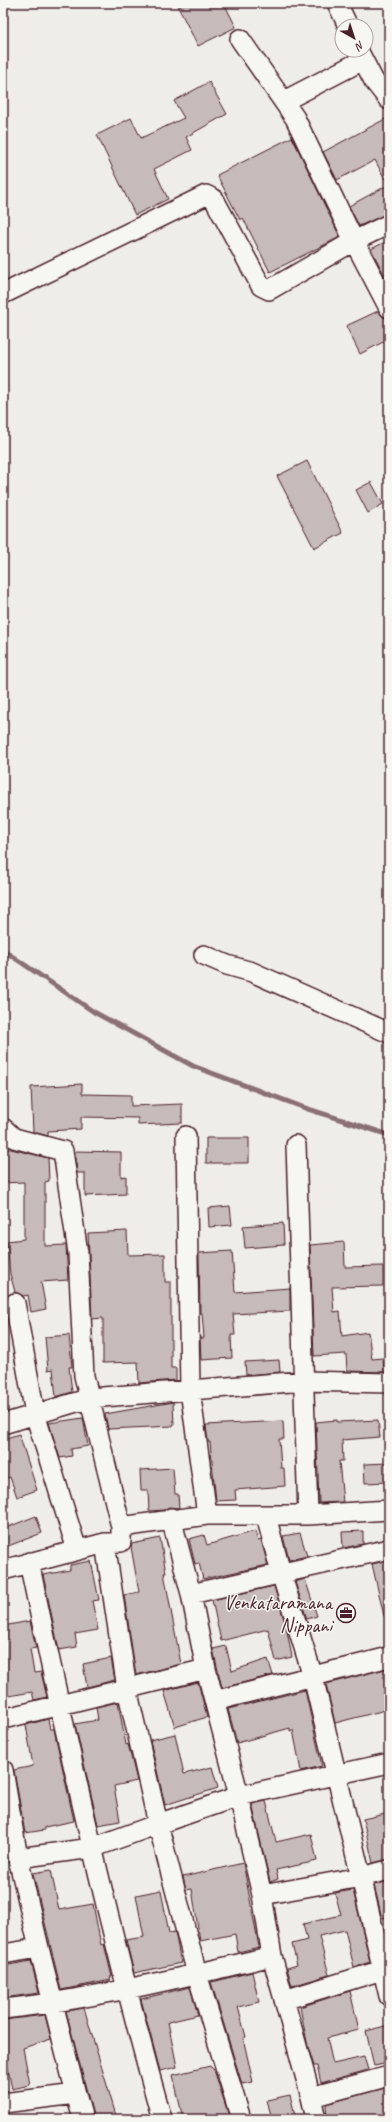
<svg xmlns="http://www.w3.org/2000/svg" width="392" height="2122" viewBox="0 0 392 2122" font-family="Caveat,sans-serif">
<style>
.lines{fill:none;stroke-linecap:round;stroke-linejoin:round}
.stream{stroke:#8a6f74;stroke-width:5}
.building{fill:#c6babb;stroke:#4a1f2b}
.street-casing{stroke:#4a1f2b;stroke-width:22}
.street{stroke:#f6f6f2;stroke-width:19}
.labels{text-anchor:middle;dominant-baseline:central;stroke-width:3;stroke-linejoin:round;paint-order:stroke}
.poi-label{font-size:20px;fill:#4a1f2b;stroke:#f6f6f2;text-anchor:end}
</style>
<rect width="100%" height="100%" fill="#efedea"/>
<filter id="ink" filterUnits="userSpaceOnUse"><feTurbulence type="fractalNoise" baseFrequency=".025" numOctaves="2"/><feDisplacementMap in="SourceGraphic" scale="8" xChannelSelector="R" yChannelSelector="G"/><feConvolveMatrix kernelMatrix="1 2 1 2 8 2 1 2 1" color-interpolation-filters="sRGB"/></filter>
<g filter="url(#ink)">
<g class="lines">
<path class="stream" d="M3,950L94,1012L193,1066L305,1108L389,1135"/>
</g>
<path class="building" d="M186,3H224L236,27L198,46L178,7Z
M209,82L227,114L186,137L192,150L154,169L168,199L135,215L97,135L131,118L141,138L184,118L174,101Z
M389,117V213L359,226L349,206L388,185L375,160L337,180L323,152Z
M292,137L340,237L270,272L243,218L240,220L217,175Z
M389,240V284L371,249Z
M378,311L383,317L389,319V339L360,354L346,326Z
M307,461L343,533L314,548L277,476Z
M371,482L383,504L368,513L356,490Z
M82,1084V1094L131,1095V1106L182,1104V1123L138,1125V1118L81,1117V1129L48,1131V1136L33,1132L31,1087Z
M206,1138H249V1163H206Z
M3,1149H11L48,1158L49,1181L45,1182V1246L66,1245L68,1280L41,1282L46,1309L31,1312L28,1295L23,1296L15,1292L10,1274L7,1241L24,1239V1182L3,1183Z
M75,1151L121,1152V1177L126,1176V1194L85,1196V1173H77Z
M230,1206L232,1225L209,1227L208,1208Z
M283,1223L284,1245L245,1248L243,1226Z
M127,1231L128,1255L165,1254V1282H171V1368H176V1380L139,1383L138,1362L103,1363V1318L92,1319L88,1233Z
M344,1242L345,1267L383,1266V1286L332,1287L334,1312L340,1311L342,1336L368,1332L372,1359L383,1358L384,1372L347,1371L346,1354L314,1356L310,1245Z
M232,1251L235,1292L290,1288V1311L233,1314L235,1335H231L232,1358L201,1360L200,1338H204L202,1313H200L199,1253Z
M69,1335L72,1367H69L72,1392L56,1397L53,1369L48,1370L45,1337Z
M279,1360L280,1372L246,1375L245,1362Z
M173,1402L174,1426L108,1429L105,1414Z
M83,1418L88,1446L71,1449L72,1456L60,1458L49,1423Z
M337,1420V1422L378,1420L380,1437L342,1440L343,1461H339L343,1502L319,1503L316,1422Z
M283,1421L284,1439H279L281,1468H284L285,1486L235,1490L236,1500L216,1501L210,1442H208L206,1425Z
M19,1434L37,1490L17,1497L10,1477L3,1479V1439Z
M389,1463V1482L365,1483L364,1464Z
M173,1468L175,1494H178L179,1508L169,1507L164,1510L149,1511L148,1490H141L140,1470Z
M36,1516L42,1533L3,1548V1529Z
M255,1531L258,1541L261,1540L268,1565L203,1579L199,1563L195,1564L189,1539L204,1535L207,1545Z
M363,1531V1544L343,1548L342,1532Z
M300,1533L307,1556L289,1560L283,1536Z
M160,1538L166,1573H164L181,1664L136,1675L124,1595L139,1592L131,1547L132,1544Z
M389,1560V1615L384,1616L372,1564Z
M91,1561L99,1600L92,1601L98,1630L75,1634L77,1647L59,1650L43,1575L70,1570V1565Z
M305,1579L317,1616L307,1619L295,1582Z
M274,1586L286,1626L292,1657L276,1661L268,1629L221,1641L212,1600Z
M30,1621L36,1648L30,1649L34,1673L41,1672L47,1697L34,1700L32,1692L3,1697V1626Z
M226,1646L232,1671L268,1659L273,1675L222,1688L213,1649Z
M111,1658L115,1680L87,1687L83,1664Z
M389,1668V1709L335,1723L326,1684Z
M198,1682L207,1717L175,1727L164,1691Z
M305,1690L322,1766L301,1771L293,1730L290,1731V1728L237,1743L228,1709Z
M118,1702L126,1745L128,1744L137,1781L114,1786L120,1821L98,1825L75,1724L98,1720L96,1707Z
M48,1719L50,1729H54L74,1821L45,1827V1830L25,1833L14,1770L33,1766L26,1725Z
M175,1734L184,1774L212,1767L218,1788L165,1805L150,1740Z
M266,1801L276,1842L311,1834L317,1861L276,1870L278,1879L270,1882L252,1804Z
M385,1814L389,1832V1859L373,1863L363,1819Z
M243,1863L259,1947L238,1952L235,1934L200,1941L192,1889L186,1890L183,1877Z
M51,1870L59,1910L93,1904L101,1945L104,1944L112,1977H110L111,1980L61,1990L33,1873Z
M389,1881V1917L382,1918L374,1885Z
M161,1890L169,1933L175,1932L181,1963L134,1973L126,1940L144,1937L136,1895Z
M353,1890L370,1962L354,1967L345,1930L319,1936L329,1975L292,1986L287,1968L297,1965L292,1944L307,1940L303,1924L341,1915L335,1893Z
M31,1961L39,1993L3,1998V1966Z
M252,1972L259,2002L238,2007L246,2037L243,2038L253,2082L242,2084L211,1982Z
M190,1987L198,2015L168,2022L177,2067L160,2071L141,1999Z
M350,1991L359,2030L327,2038L333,2064L364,2057L368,2070L321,2083L317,2066H314L308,2047L300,2007Z
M84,2008L109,2092L117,2119H94L66,2011Z
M45,2015L51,2039L23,2048L30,2085L12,2089L3,2043V2020Z
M389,2025V2063L374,2066L366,2031Z
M210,2066L214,2070L230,2119H183L173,2075Z
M389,2087V2119H327L326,2104Z
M290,2095L296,2119H272L267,2100Z"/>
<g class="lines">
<g class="street-casing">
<path id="street" d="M337,3L348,26
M240,39L295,118L354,241L389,308
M358,50L374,81L389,100
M284,101L363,60
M3,294L206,195L214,199L261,286L269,290L354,241L389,224
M204,955L227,965L252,972L389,1033
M3,1128L14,1138L63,1151L78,1253L84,1376L121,1527V1542L105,1543L3,1570
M186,1136L190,1390L304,1381L389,1383
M296,1145L308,1515
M15,1303L35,1414L77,1550
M3,1424L90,1398L190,1390L207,1515
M266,1516L281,1573L313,1677L361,1877L389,1870
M171,1518L191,1594L206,1669L239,1796L389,1763
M121,1527L207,1515H308L389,1510
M29,1562C68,1749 110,1935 162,2119
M191,1594L389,1549
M214,1701L389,1657
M3,1719L206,1669
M3,1770L18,1858L39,1948L3,1954
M18,1858L92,1848L158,1824L127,1689L105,1543
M262,1895L361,1877L389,1996
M39,1948L76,2094
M284,2000L389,1968
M3,2009C94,1999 183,1977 272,1956
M3,2103L76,2094L83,2119
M241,2119L197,1974L158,1824L239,1796L262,1895L272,1956L311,2097
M316,2119L311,2097L389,2076"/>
</g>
<use href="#street" class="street"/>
</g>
</g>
<defs>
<g id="office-ring" transform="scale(1)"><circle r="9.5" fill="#f6f6f2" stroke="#4a1f2b" stroke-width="1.5"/><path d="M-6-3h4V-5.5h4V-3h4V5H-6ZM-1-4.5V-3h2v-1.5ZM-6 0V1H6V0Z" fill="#4a1f2b"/></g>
</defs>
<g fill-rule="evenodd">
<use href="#office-ring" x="346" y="1613"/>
</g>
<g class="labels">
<g class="poi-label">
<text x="332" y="1602">Venkataramana<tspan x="332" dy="23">Nippani</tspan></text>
</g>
</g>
<rect width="392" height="2122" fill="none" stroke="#f6f6f2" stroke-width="16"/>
<rect x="8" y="8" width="376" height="2106" fill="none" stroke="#4a1f2b" stroke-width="1.5" filter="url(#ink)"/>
<g transform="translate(354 38) rotate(141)"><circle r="19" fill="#f6f6f2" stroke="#b1a0a2"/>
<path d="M0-3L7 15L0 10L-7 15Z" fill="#4a1f2b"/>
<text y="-6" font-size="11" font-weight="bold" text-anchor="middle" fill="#4a1f2b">N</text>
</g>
</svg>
